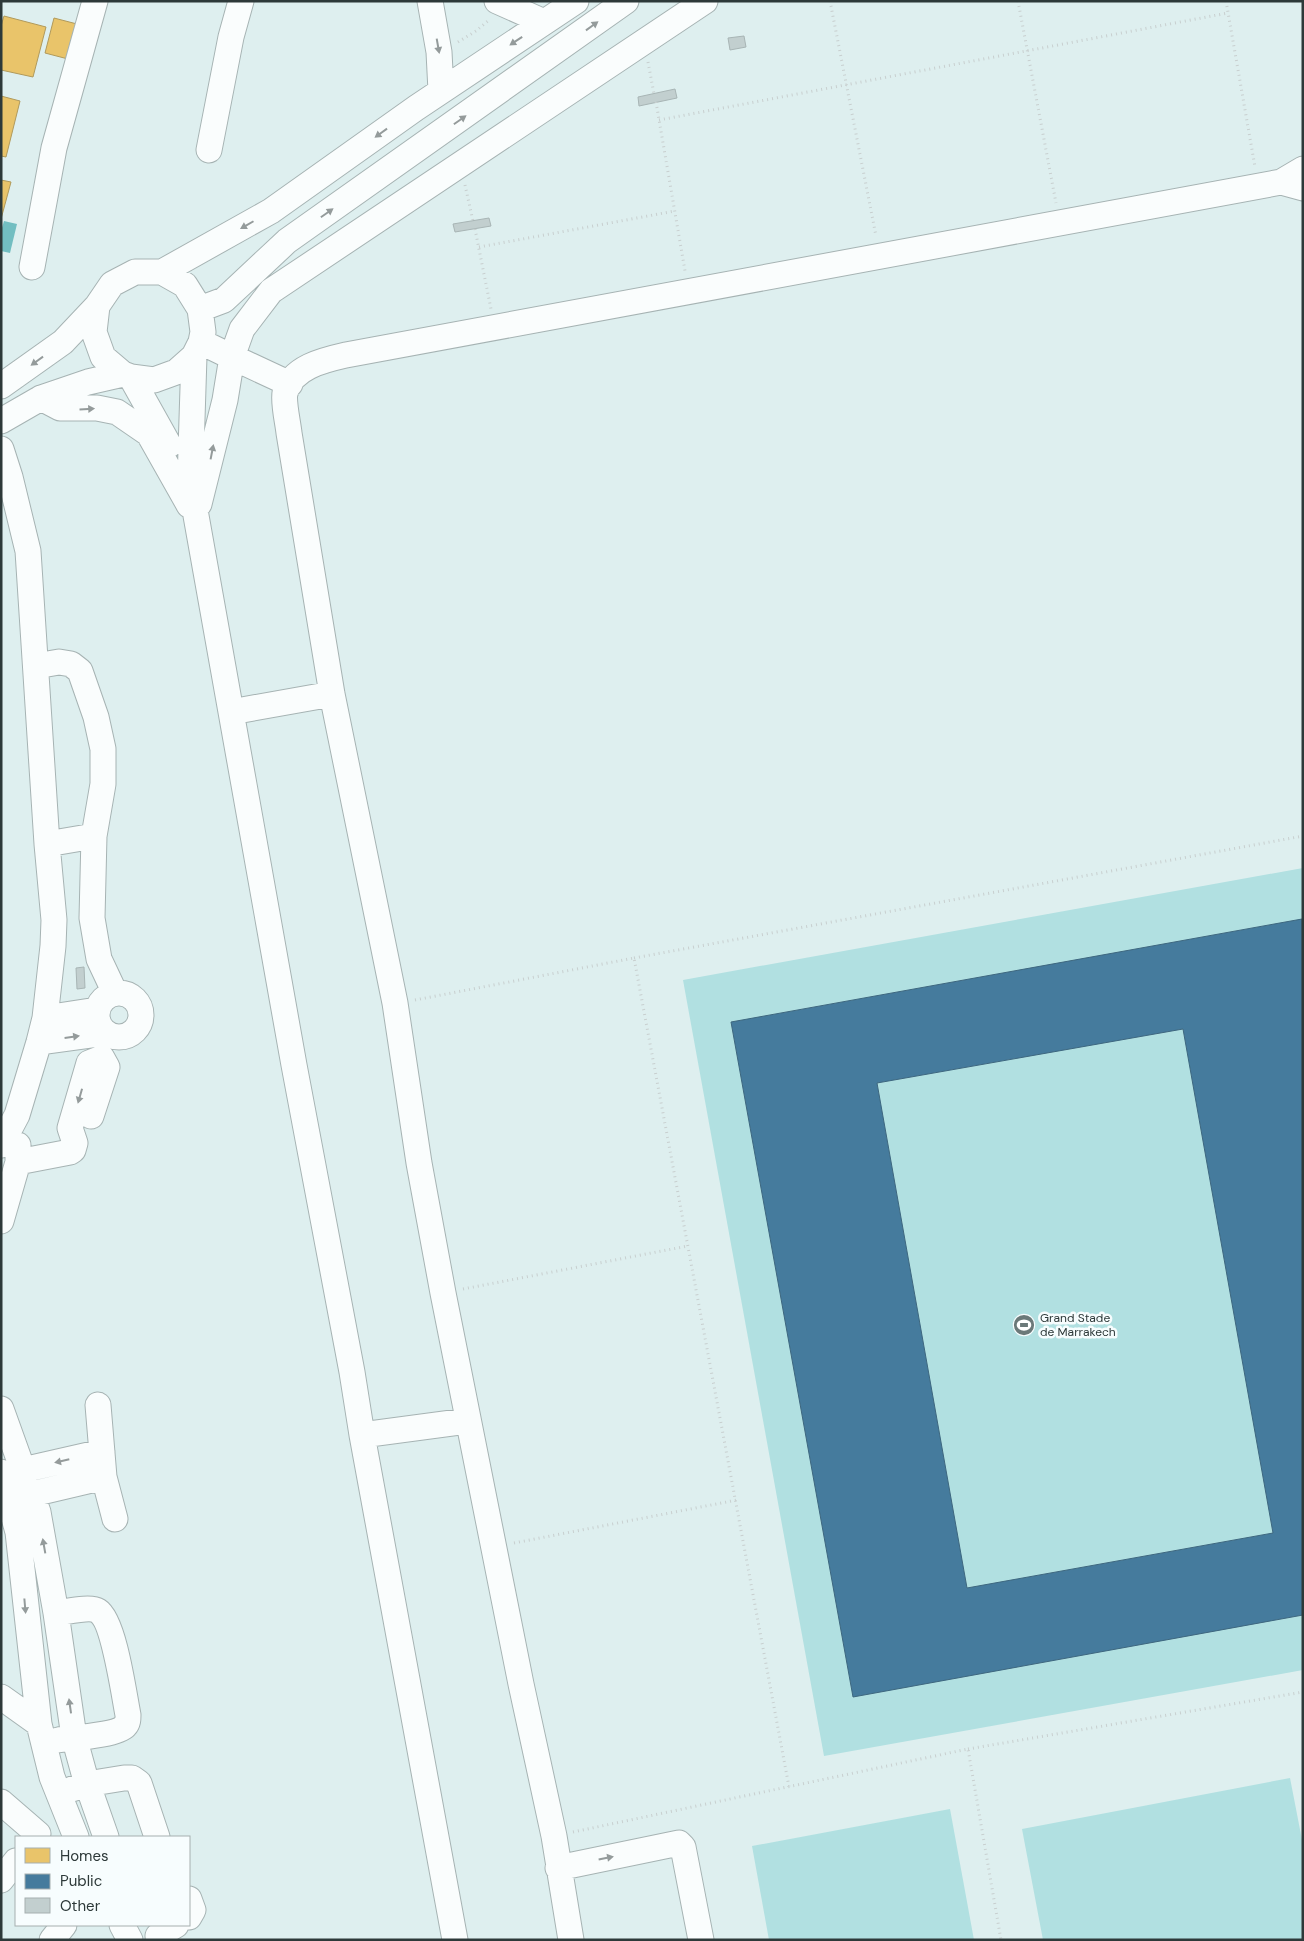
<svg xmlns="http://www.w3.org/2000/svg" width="1304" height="1941" viewBox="0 0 1304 1941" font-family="'DM Sans',sans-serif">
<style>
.green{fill:#b1e0e1}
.water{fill:#72bec1}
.homes{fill:#e9c46a;stroke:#b19a5b}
.public{fill:#457b9d;stroke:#3e677f;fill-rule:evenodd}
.building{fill:#c2cfcf;stroke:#a8b5b5}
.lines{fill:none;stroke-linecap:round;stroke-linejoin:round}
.minor-casing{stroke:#a6b3b3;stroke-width:27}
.path{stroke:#c8cfcf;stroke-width:3;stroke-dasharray:1 4;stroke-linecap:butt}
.minor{stroke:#fafdfd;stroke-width:25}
.oneway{fill:#949b9b}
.labels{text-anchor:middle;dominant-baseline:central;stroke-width:5;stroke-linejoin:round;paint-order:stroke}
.poi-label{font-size:12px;fill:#2d3939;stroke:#f7fdfe;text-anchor:start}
</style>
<rect width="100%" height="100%" fill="#deefef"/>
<path class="green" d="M1303,868V1670L824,1756L683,980Z
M1290,1778L1303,1845V1940H1043L1022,1829Z
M950,1809L974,1940H769L752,1846Z"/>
<path class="water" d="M4,221L17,224L10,253L1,251V231Z"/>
<path class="homes" d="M4,16L46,27L33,77L1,70V26Z
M54,18L77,24L68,59L45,53Z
M1,96L20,101L6,157L1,156Z
M1,180L11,182L1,219Z"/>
<path class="public" d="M1302,919L1303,1615L853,1697L731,1022ZM1183,1029L1273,1533L967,1588L877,1083Z"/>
<path class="building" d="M744,36L746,47L730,50L728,38Z
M675,89L677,98L639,106L638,97Z
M489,218L491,226L455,232L453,224Z
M84,967L85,988L77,989L76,968Z"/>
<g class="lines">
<g class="minor-casing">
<path id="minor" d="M430,1L439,52L441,91
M497,1L544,22
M209,150L231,37L241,1
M1303,169L1281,182L1303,188
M32,267L54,148L95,1
M162,272L271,211L416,108L576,1
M200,309L224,300L287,241L626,1
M201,342L232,357L242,329L271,291L705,1
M194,356L190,482L294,1065L352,1372L362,1435L455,1940
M131,377L169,445
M1,386L63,342L97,306L112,284L135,272H162L185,285L200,309L203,332L201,342L194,356L176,372L154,380L131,377L123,374L103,357L94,332L97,306
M41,398L60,408H97L117,412L149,434L189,505
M1,421L41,398L88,382L123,374
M1,449L10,477L28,551L47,844L54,920L53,946L45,1018L39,1042L17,1115L1,1145
M199,504L225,400L232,357L290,384
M36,666L59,662L71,664L80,671L96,717L103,749V784L94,836L92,918L99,959L115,993
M231,712L332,694
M47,844L94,836
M97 1015a22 22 0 1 1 44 0a22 22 0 1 1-44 0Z
M45,1018L97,1010
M39,1042L105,1033
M91,1116L107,1067L102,1058
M18,1162L70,1152L73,1150L75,1143L70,1128L89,1063L102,1058
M1,1221L18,1162V1145
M98,1405L104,1477L115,1519
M1,1409L38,1512L56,1613L74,1737L85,1777L106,1837
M362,1435L467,1421
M23,1470L102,1452
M1,1472L18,1532L39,1724L52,1777L76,1837
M32,1494L104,1477
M56,1613C66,1612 90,1606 98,1611C114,1621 124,1695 128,1715C128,1719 128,1723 125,1726C117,1735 72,1738 58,1740
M1,1697L39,1724
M72,1789L87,1784L124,1778H132L139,1783L157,1837
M1,1802L38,1834
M558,1868L679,1843L683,1847L701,1940
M1,1880L16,1861
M189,1899L193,1910L189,1917
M122,1925L130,1940
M158,1936L176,1925
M52,1940L64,1925
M571,1940L554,1836L521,1684L443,1293L419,1163L395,1003L332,694L289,433C288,423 283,402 285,393C292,367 324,360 346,355L1281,182"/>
</g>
<path class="path" d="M830,1L876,236
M1018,1L1056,203
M1226,1L1255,167
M458,42L476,31L489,20
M648,62L654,94
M656,102L685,271
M659,120L1228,13
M465,185L473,221
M475,229L491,309
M479,247L675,211
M634,958L1303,836
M415,1000L634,958L789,1787
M463,1289L688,1246
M514,1543L737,1500
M968,1749L1303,1692
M573,1832L968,1749L1001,1940"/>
<use href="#minor" class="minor"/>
</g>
<defs><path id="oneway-solid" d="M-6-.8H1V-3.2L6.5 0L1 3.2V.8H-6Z" transform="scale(1.25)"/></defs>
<g class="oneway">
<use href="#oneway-solid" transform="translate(592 26) rotate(-36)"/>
<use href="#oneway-solid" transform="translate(516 41) rotate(146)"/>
<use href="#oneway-solid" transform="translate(438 46) rotate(80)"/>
<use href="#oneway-solid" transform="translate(460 120) rotate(-35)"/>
<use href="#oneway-solid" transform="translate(381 133) rotate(144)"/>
<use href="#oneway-solid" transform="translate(327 213) rotate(-35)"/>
<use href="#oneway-solid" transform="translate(247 225) rotate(150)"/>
<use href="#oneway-solid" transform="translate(37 361) rotate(144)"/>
<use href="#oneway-solid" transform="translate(87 409) rotate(-3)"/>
<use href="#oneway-solid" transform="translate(212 452) rotate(-79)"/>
<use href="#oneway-solid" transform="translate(72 1037) rotate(-8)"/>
<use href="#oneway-solid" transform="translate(80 1096) rotate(106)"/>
<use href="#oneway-solid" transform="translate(62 1461) rotate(167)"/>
<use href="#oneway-solid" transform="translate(44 1546) rotate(-100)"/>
<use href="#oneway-solid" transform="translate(25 1606) rotate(85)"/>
<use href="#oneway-solid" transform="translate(70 1706) rotate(-98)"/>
<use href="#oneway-solid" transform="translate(606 1858) rotate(-11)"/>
</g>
<defs>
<g id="stadium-disc" transform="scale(1.125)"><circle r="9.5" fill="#6b7979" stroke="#f7fdfe"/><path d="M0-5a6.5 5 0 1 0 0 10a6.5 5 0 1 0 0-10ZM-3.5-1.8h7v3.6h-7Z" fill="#fff"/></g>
</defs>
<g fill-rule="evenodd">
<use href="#stadium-disc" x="1024" y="1325"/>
</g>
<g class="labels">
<g class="poi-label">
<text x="1040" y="1318">Grand Stade<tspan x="1040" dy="14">de Marrakech</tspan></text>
</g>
</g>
<rect width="1304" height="1941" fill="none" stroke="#2d3939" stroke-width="5"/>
<rect x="15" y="1836" width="175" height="90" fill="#f7fdfe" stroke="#a6afaf"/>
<rect x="25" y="1848" width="25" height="15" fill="#e9c46a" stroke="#a6afaf"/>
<text x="60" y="1861" font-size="15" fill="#2d3939">Homes</text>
<rect x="25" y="1874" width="25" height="15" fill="#457b9d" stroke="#a6afaf"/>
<text x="60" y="1886" font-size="15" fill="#2d3939">Public</text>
<rect x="25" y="1898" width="25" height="15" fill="#c2cfcf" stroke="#a6afaf"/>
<text x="60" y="1911" font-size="15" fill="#2d3939">Other</text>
</svg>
